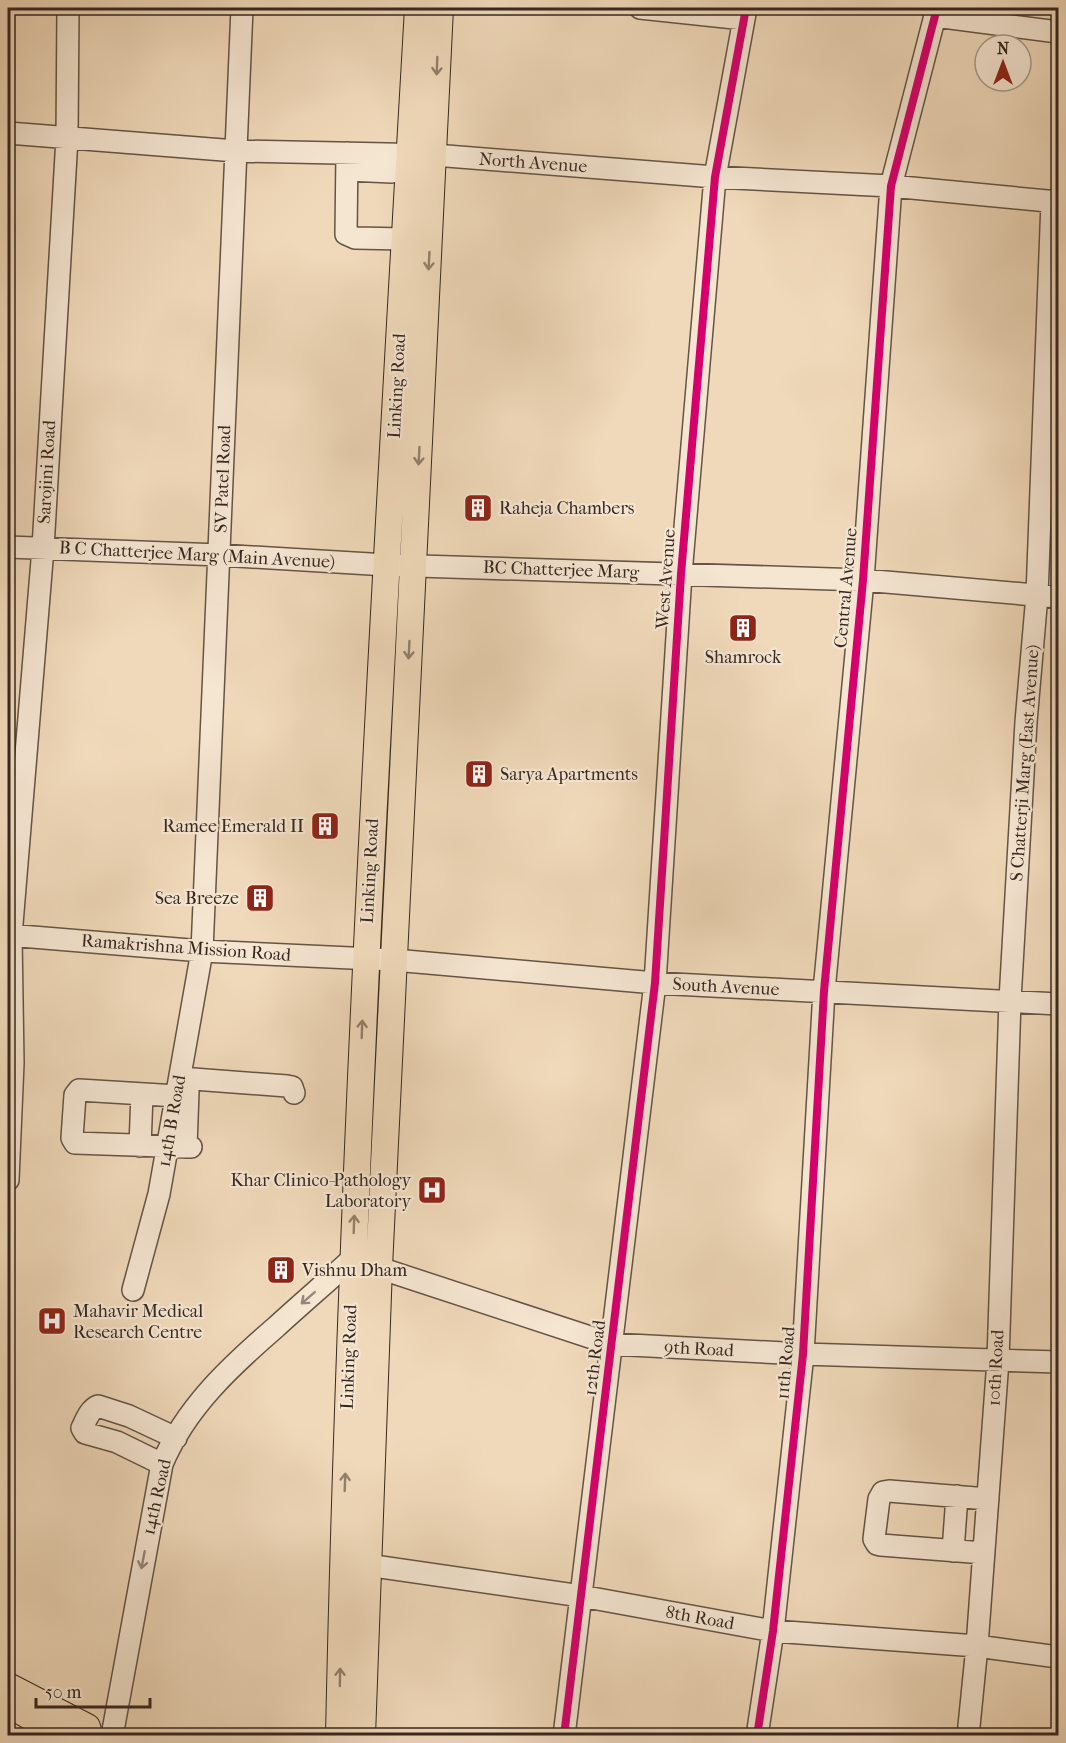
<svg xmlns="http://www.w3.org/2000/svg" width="1066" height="1743" viewBox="0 0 1066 1743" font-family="'IM FELL French Canon',serif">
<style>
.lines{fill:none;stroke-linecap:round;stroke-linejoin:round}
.minor-casing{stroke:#645446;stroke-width:24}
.major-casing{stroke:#352720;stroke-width:28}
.minor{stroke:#f5e6d2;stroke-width:21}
.major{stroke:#f0d9ba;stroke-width:26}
.cycleway-casing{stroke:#f5e6d2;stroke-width:11}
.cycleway{stroke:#d6006c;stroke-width:8}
.oneway{stroke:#92806d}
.oneway2{stroke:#958679}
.labels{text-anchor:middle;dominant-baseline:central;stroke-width:4.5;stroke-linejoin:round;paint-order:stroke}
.street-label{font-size:18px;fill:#352720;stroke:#f5e6d2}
.poi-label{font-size:18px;fill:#352720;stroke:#f5e6d2;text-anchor:start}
</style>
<rect width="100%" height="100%" fill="#f0d9ba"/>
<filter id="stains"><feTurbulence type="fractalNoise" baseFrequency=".00333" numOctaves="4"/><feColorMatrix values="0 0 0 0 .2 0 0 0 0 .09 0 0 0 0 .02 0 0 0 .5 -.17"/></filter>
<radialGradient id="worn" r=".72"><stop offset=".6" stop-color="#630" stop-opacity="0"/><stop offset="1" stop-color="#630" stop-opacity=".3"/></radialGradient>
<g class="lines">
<g class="minor-casing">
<path id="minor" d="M640,8L744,19
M935,16L1058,32
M8,133L236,151L434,155L715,177L891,186L1058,202
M347,153L346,234L355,238L405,239
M347,170L392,172
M8,547L220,555L387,565L863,580L1058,597
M8,935L202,951L394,960L655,983L1058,1004
M180,1078L287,1086L292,1087L294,1093
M177,1096L79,1090L75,1095L72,1138L75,1143L191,1147
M140,1146L142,1094
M186,1147L188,1091
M8,1180L13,1063L11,936L43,548L67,138L68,8
M133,1290L159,1194L202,951L242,8
M162,1464L117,1442L85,1433L82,1428C86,1420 90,1409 98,1406L129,1416L176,1438
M953,1551L957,1496
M984,1553L881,1545L877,1544L874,1539L879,1499L883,1492L889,1491L988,1499
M352,1566L367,1565L581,1596L773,1631L977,1646L1058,1657
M112,1736L162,1464C186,1407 231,1366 276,1327C301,1304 327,1282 352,1259L611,1344L803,1354L1058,1362
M564,1736L655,983L681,574L715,177L746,8
M757,1736L773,1631L803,1354L824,991L863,580L891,186L937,8
M968,1736L977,1646L998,1360L1010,1000L1026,722L1037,595L1052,202"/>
</g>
<g class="major-casing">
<path id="major" d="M8,1686L87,1727L90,1736
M10,1705L64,1736
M339,1736C351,1159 385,583 418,8
M362,1736L379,1267L440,8"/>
</g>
<use href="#minor" class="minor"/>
<use href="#major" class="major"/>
<g class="cycleway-casing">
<path id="cycleway" d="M564,1736L655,983L681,574L715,177L746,8
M757,1736L773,1631L803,1354L824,991L863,580L891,186L937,8"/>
</g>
<use href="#cycleway" class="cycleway"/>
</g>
<defs><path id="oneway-shaft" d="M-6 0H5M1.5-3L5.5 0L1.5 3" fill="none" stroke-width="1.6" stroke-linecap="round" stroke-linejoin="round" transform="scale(1.5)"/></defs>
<g class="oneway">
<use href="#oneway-shaft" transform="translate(437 66) rotate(92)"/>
<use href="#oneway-shaft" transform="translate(429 261) rotate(93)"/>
<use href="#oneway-shaft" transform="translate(419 456) rotate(93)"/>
<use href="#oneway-shaft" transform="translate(409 650) rotate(93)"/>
<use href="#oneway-shaft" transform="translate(362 1029) rotate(-88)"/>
<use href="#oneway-shaft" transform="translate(354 1224) rotate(-88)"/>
<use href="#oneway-shaft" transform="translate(345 1482) rotate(-88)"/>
<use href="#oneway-shaft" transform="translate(340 1677) rotate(-89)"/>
</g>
<g class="oneway2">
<use href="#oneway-shaft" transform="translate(308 1298) rotate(139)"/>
<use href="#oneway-shaft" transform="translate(143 1560) rotate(101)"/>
</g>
<defs>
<g id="building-square" transform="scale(1.5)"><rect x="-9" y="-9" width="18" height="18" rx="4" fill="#8f2418" stroke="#f5e6d2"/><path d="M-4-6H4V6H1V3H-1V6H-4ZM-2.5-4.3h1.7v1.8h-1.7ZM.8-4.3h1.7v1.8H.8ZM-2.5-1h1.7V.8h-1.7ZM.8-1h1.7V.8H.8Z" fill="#fff"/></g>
<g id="hospital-square" transform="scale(1.5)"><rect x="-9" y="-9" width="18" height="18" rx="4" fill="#8f2418" stroke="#f5e6d2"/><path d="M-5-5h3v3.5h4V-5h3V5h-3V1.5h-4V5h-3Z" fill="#fff"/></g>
</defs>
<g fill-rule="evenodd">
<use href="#building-square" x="478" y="508"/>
<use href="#building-square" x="743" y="628"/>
<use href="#building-square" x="479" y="774"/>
<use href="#building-square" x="325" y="826"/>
<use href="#building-square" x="260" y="898"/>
<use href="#hospital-square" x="432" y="1190"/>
<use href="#building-square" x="281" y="1270"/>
<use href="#hospital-square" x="52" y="1321"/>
</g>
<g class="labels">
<g class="street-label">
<text transform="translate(533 163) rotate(4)">North Avenue</text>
<text transform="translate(397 386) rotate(-87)">Linking Road</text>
<text transform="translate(47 472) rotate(-87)">Sarojini Road</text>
<text transform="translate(223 479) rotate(-88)">SV Patel Road</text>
<text transform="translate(197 555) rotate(3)">B C Chatterjee Marg (Main Avenue)</text>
<text transform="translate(561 570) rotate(2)">BC Chatterjee Marg</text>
<text transform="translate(666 579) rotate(-86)">West Avenue</text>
<text transform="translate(846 588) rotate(-85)">Central Avenue</text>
<text transform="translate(1025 763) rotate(-86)">S Chatterji Marg (East Avenue)</text>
<text transform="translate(370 871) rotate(-87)">Linking Road</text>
<text transform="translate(186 948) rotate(4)">Ramakrishna Mission Road</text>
<text transform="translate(726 987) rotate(3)">South Avenue</text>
<text transform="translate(172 1121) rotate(-80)">14th B Road</text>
<text transform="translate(699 1349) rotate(3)">9th Road</text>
<text transform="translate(349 1357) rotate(-88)">Linking Road</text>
<text transform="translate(595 1358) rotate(-83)">12th Road</text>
<text transform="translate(786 1363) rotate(-85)">11th Road</text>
<text transform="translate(996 1368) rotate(-87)">10th Road</text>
<text transform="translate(157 1497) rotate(-77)">14th Road</text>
<text transform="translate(700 1618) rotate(10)">8th Road</text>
</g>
<g class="poi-label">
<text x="499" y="508">Raheja Chambers</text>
<text x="743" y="657" text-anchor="middle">Shamrock</text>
<text x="500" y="774">Sarya Apartments</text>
<text x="304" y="826" text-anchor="end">Ramee Emerald II</text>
<text x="239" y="898" text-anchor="end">Sea Breeze</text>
<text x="411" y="1180" text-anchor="end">Khar Clinico-Pathology<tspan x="411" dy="21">Laboratory</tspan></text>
<text x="302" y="1270">Vishnu Dham</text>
<text x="73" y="1311">Mahavir Medical<tspan x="73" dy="21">Research Centre</tspan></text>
</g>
</g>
<rect width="1066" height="1743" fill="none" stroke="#f0d9ba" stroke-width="30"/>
<rect x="9" y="9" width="1048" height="1725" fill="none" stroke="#352720" stroke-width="3"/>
<rect x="15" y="15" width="1036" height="1713" fill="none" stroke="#352720" stroke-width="1.5"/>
<g transform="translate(1003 63)"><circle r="28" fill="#f5e6d2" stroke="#a89a8b" stroke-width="1.5"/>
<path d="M0-4.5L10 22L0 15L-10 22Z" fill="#8f2418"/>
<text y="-9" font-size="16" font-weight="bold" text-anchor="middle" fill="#352720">N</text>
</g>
<path d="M36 1698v9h114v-9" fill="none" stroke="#352720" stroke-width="3"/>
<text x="45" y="1698" font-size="18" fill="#352720" stroke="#f5e6d2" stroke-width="4.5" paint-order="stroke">50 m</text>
<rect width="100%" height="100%" filter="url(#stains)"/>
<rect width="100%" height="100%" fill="url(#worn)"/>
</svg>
